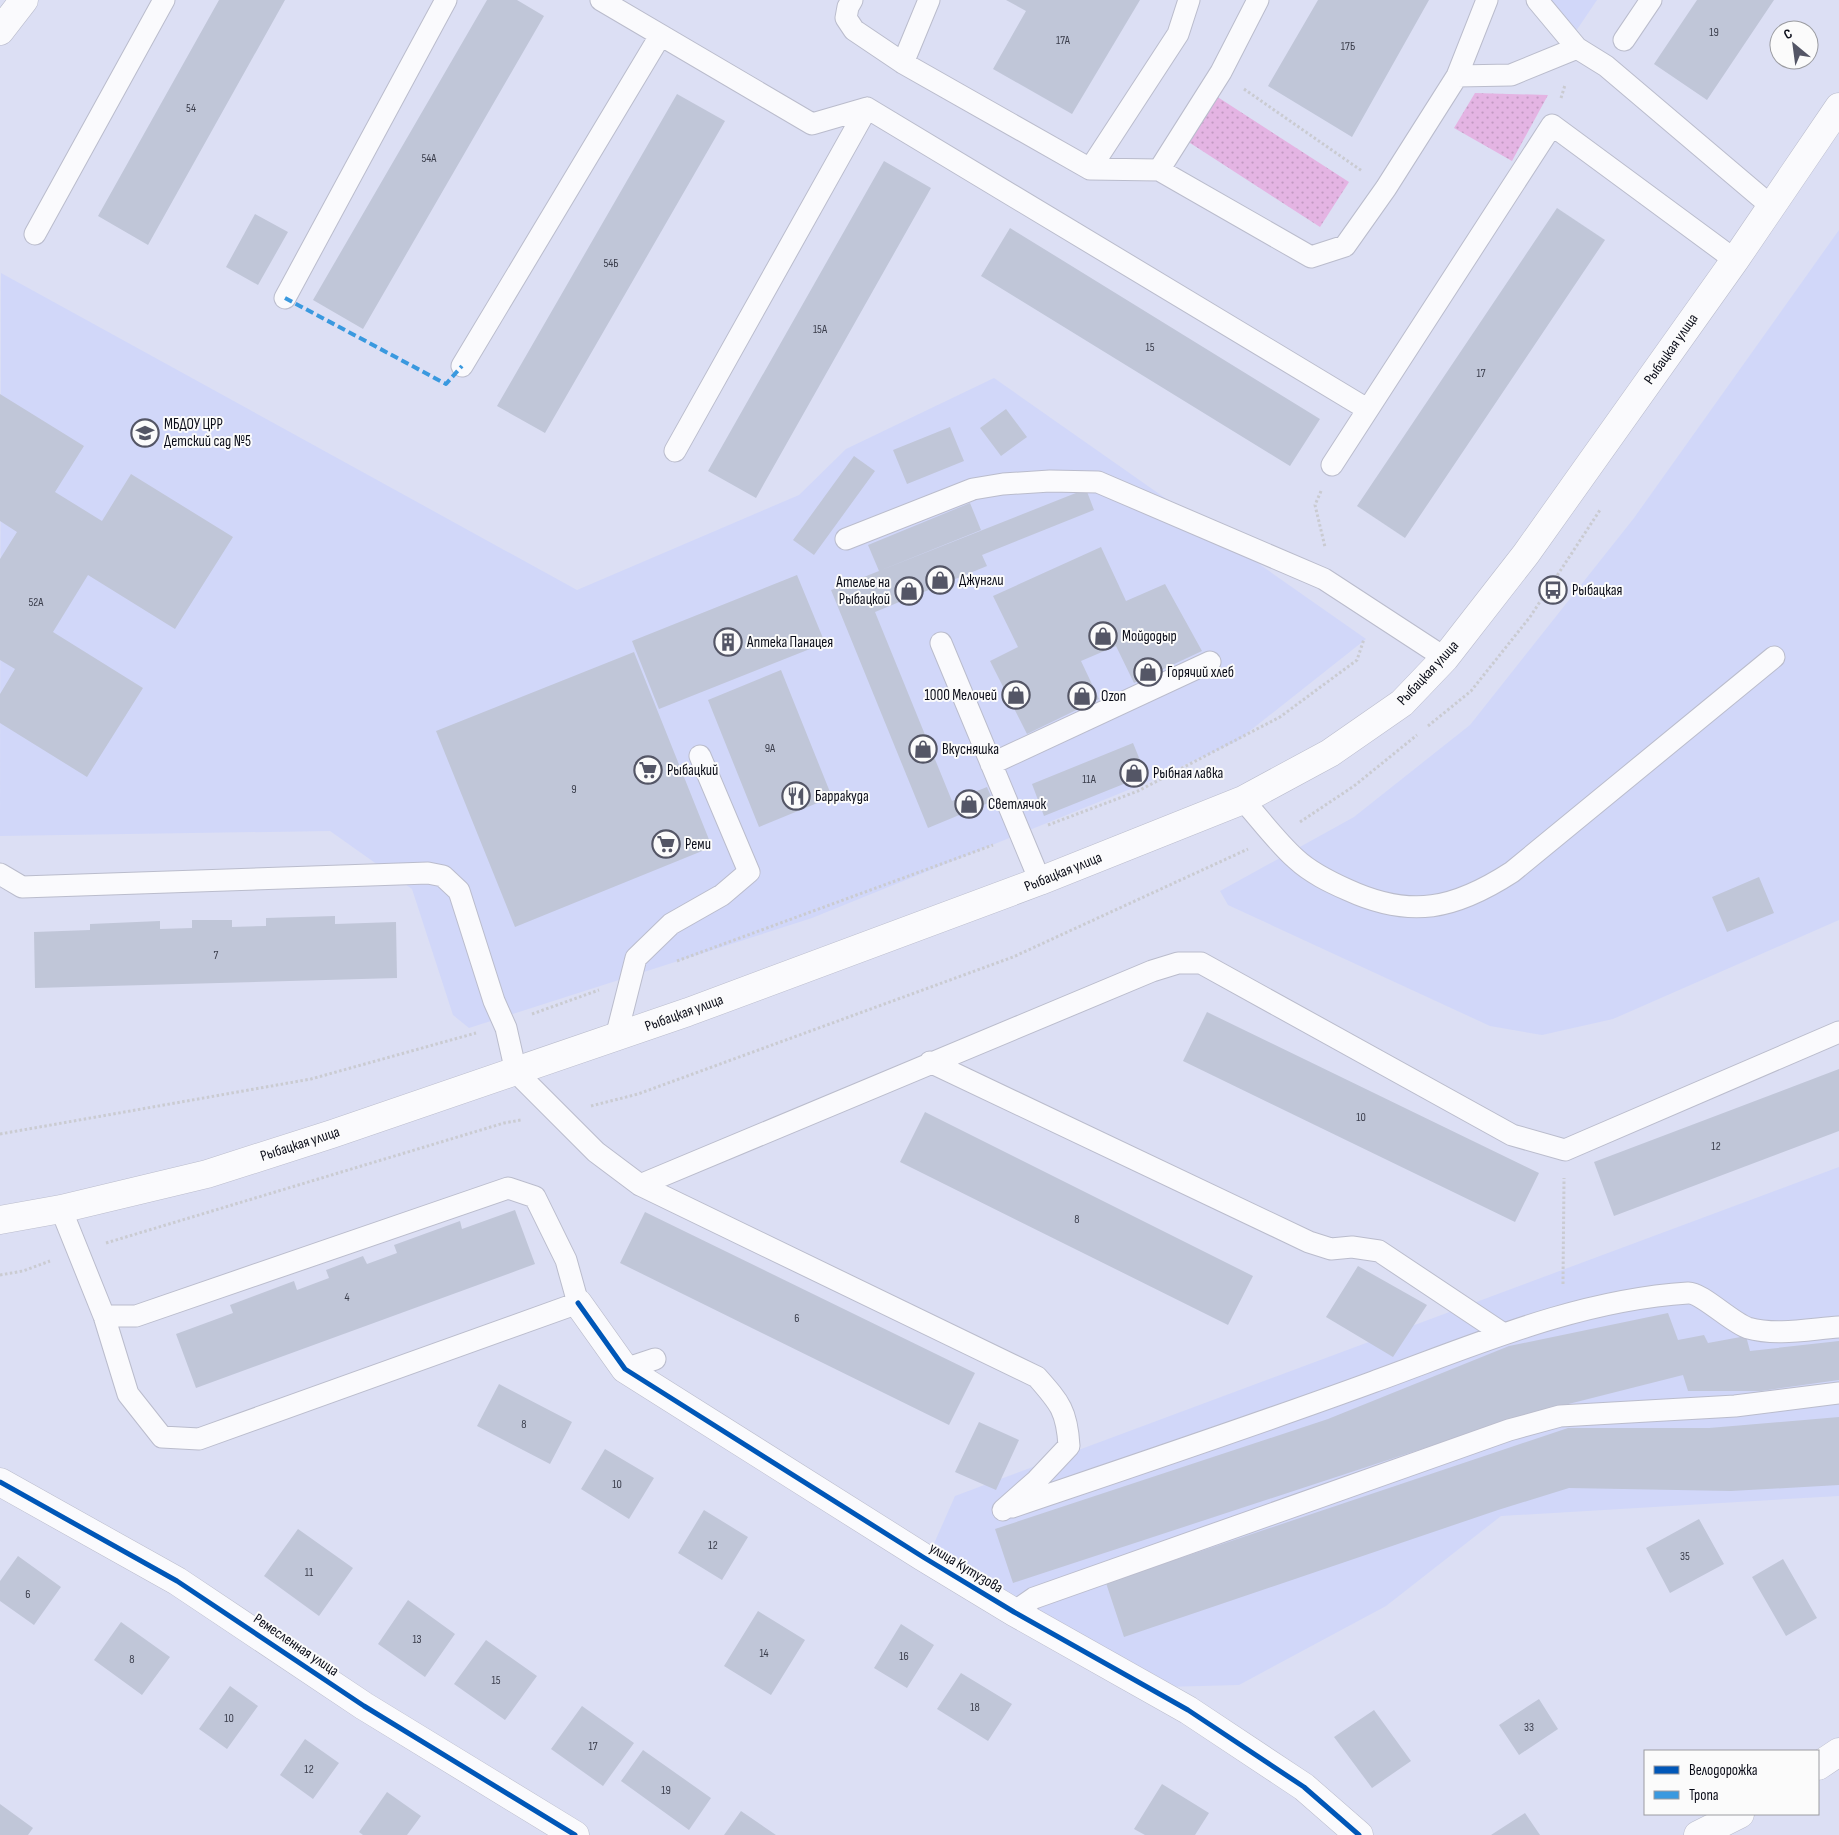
<svg xmlns="http://www.w3.org/2000/svg" width="1839" height="1835" viewBox="0 0 1839 1835" font-family="'Sofia Sans Condensed',sans-serif">
<style>
.built{fill:#d1d7f9}
.grass{fill:url(#grass-dots)}
.building{fill:#c0c6d8}
.lines{fill:none;stroke-linecap:round;stroke-linejoin:round}
.lane-casing{stroke:#babccc;stroke-width:23}
.street-casing{stroke:#babccc;stroke-width:29}
.secondary-casing{stroke:#babccc;stroke-width:29}
.primary-casing{stroke:#babccc;stroke-width:29}
.path{stroke:#cacbd1;stroke-width:3;stroke-dasharray:2.5 2.5;stroke-linecap:butt}
.lane{stroke:#fafafd;stroke-width:21}
.street{stroke:#fafafd;stroke-width:28}
.secondary{stroke:#fafafd;stroke-width:28}
.primary{stroke:#fafafd;stroke-width:28}
.quiet{stroke:#3a99df;stroke-width:4;stroke-dasharray:8 4;stroke-linecap:butt}
.cycleway-casing{stroke:#fbfbfb;stroke-width:8}
.cycleway{stroke:#0057b8;stroke-width:5}
.labels{text-anchor:middle;dominant-baseline:central;stroke-width:4;stroke-linejoin:round;paint-order:stroke}
.number-label{font-size:12px;fill:#3b3e4c}
.street-label{font-size:15px;fill:#0b0d19;stroke:#fbfbfb}
.poi-label{font-size:15px;fill:#0b0d19;stroke:#fbfbfb;text-anchor:start}
</style>
<defs>
<pattern id="grass-dots" width="8" height="8" patternUnits="userSpaceOnUse" patternTransform="scale(1.25)"><rect width="8" height="8" fill="#e4b4e3"/><path d="M2 2h.1M6 6h.1" fill="none" stroke="#c29ac2" stroke-width="1.8" stroke-linecap="round"/></pattern>
</defs>
<rect width="100%" height="100%" fill="#dcdff4"/>
<path class="built" d="M1549,0H1597L1574,34Z
M1839,230V920L1613,1019L1542,1035L1490,1026L1228,905L1220,891L1354,817L1470,725L1634,518Z
M1,273L577,590L799,495L846,449L994,378L1366,639L1237,741L1143,784L812,918L469,1028L453,1015L412,889L330,831L0,836Z
M1839,1167V1496L1501,1516L1386,1606L1239,1685L1126,1688L921,1573L955,1496Z"/>
<path class="grass" d="M1475,93L1548,95L1512,161L1454,128Z
M1216,96L1349,182L1320,227L1187,141Z"/>
<path class="building" d="M219,0H285L148,245L98,216Z
M487,0H517L544,16L363,329L313,300Z
M1006,0H1140L1072,114L993,69L1026,11Z
M1318,0H1429L1352,137L1268,86Z
M1697,0H1774L1707,100L1654,64Z
M677,94L725,121L545,433L497,406Z
M884,161L931,188L756,498L708,471Z
M1557,208L1605,240L1405,538L1357,506Z
M255,214L288,232L258,285L226,267Z
M1010,228L1320,419L1290,466L981,276Z
M0,394L84,446L55,492L102,521L131,474L233,537L175,629L88,575L53,632L143,688L87,777L0,723V694L15,669L0,660V559L17,532L0,521Z
M1006,409L1027,437L1001,456L980,428Z
M950,427L964,461L907,484L893,450Z
M854,456L875,471L814,555L793,540Z
M1086,489L1094,510L982,555L987,566L875,612L952,801L987,787L993,801L928,828L831,590Z
M970,503L981,530L879,571L868,545Z
M1101,547L1126,601L1165,584L1202,651L1134,683L1116,646L1081,661L1099,699L1027,734L990,661L1018,647L993,596Z
M797,575L825,643L659,709L632,641Z
M634,652L712,847L515,927L436,731Z
M781,670L832,797L759,827L708,700Z
M1133,743L1146,775L1044,816L1032,784Z
M1759,877L1774,913L1727,932L1712,897Z
M335,916V924L396,922L397,978L35,988L34,932L90,930V924L160,921V929L192,928V920H232V927L266,926V918Z
M1207,1012L1539,1173L1515,1222L1183,1061Z
M1839,1069V1131L1614,1216L1594,1162Z
M925,1112L1253,1276L1228,1325L900,1162Z
M515,1210L535,1264L196,1388L176,1334L233,1313L230,1305L294,1281L297,1290L329,1278L326,1270L363,1256L367,1264L397,1253L394,1245L460,1221L462,1229Z
M645,1212L975,1373L949,1425L620,1263Z
M1358,1266L1427,1305L1393,1357L1326,1317Z
M1668,1313L1678,1340L1704,1335L1708,1343L1746,1336L1750,1351L1839,1341V1380L1761,1391H1688L1683,1375L1525,1415L1013,1583L995,1529L1328,1419L1509,1346Z
M499,1384L572,1422L550,1464L477,1426Z
M1839,1417V1485L1731,1491L1569,1488L1498,1510L1124,1637L1106,1583L1568,1428H1709Z
M979,1422L1019,1440L996,1490L955,1472Z
M605,1449L654,1478L629,1519L581,1489Z
M704,1510L748,1537L722,1580L678,1553Z
M1699,1519L1724,1564L1670,1593L1646,1548Z
M298,1529L353,1568L319,1616L264,1576Z
M18,1556L61,1587L34,1625L0,1601V1581Z
M1783,1559L1817,1618L1786,1636L1752,1577Z
M408,1600L455,1634L425,1677L378,1644Z
M758,1611L805,1640L771,1695L724,1666Z
M121,1622L170,1657L142,1695L94,1660Z
M901,1624L934,1645L907,1688L874,1668Z
M486,1640L537,1676L505,1720L454,1684Z
M961,1673L1012,1704L988,1741L937,1709Z
M230,1686L258,1706L227,1749L199,1729Z
M1539,1699L1558,1729L1519,1755L1499,1725Z
M582,1706L634,1743L603,1786L551,1749Z
M1374,1710L1411,1761L1372,1788L1334,1737Z
M305,1739L339,1763L313,1799L280,1775Z
M643,1750L711,1798L689,1830L621,1781Z
M1162,1784L1209,1813L1195,1835H1145L1134,1829Z
M387,1792L421,1816L407,1835H363L359,1832Z
M0,1804L33,1828L28,1835H0Z
M741,1811L776,1835H724Z
M1525,1813L1540,1835H1491Z"/>
<g class="lines">
<g class="lane-casing">
<path id="lane" d="M601,0L812,124L867,108L1367,409
M852,0L848,7L846,18L854,30L903,63L1090,169L1159,170
M1258,0L1221,72L1159,170L1311,257L1345,246L1386,188L1457,76L1487,0
M1537,0L1577,48L1606,66L1771,206
M1624,40L1651,0
M903,63L929,0
M1457,76L1511,75L1577,48
M1090,169L1178,34L1189,0
M35,234L164,0
M285,298L446,0
M462,366L660,36
M675,451L867,108
M1332,465L1552,125L1735,260
M846,539L973,489L1003,484L1050,481L1098,482L1324,579L1445,658
M941,643L1040,881
M991,764L1210,662
M1243,800C1260,819 1277,842 1296,859C1311,873 1330,882 1348,890C1411,919 1455,909 1512,872L1774,657
M0,874L22,887L428,873L443,876L459,891L494,1001L506,1028L516,1072L596,1152L640,1185L1037,1377C1060,1403 1067,1411 1069,1446L1037,1480L1003,1510
M616,1037L636,958L671,924L722,895L749,872L700,756
M930,1062L1309,1242L1331,1249L1352,1247L1379,1251L1502,1333
M640,1185L1152,971L1178,963H1201L1512,1135L1565,1150L1839,1032
M61,1209L104,1316L128,1394L162,1437L199,1439L578,1303L566,1260L535,1197L508,1188L136,1316H104
M625,1369L655,1359
M1012,1507C1133,1466 1253,1426 1373,1382C1475,1345 1577,1300 1688,1293C1701,1292 1732,1323 1748,1328C1776,1336 1810,1329 1839,1327
M1014,1612L1034,1598L1509,1430L1560,1416L1735,1406L1839,1393"/>
</g>
<g class="street-casing">
<path id="street" d="M578,1303L625,1369L923,1557L1014,1612L1188,1710L1304,1787L1359,1835
M0,1482L177,1581L364,1706L575,1835
M1818,1766L1839,1752
M1698,1835L1740,1814"/>
</g>
<g class="secondary-casing">
<path id="secondary" d="M0,1220L61,1209L207,1174L332,1134L688,1012L1040,881L1243,800L1330,753L1402,703L1445,658L1526,554L1735,260L1839,107"/>
</g>
<g class="primary-casing">
<path id="primary" d="M0,31L24,0"/>
</g>
<path class="path" d="M1244,89L1362,171
M1561,98L1565,85
M1321,491L1315,505L1325,547
M1428,726L1471,691L1530,617L1600,510
M1300,822L1354,786L1417,735
M1048,825L1138,791L1280,717L1357,660L1364,639
M677,961L993,845
M532,1014L599,990
M591,1106L638,1094L1013,957L1248,849
M0,1134L311,1079L476,1033
M106,1243L504,1123L521,1120
M0,1275L23,1271L50,1261
M1563,1284L1564,1178"/>
<use href="#lane" class="lane"/>
<use href="#street" class="street"/>
<use href="#secondary" class="secondary"/>
<use href="#primary" class="primary"/>
<path class="quiet" d="M285,298L446,384L462,366"/>
<g class="cycleway-casing">
<path id="cycleway" d="M578,1303L625,1369L923,1557L1014,1612L1188,1710L1304,1787L1359,1835
M0,1482L177,1581L364,1706L575,1835"/>
</g>
<use href="#cycleway" class="cycleway"/>
</g>
<defs>
<g id="school-ring" transform="scale(1.4375)"><circle r="9.5" fill="#fbfbfb" stroke="#545666" stroke-width="1.5"/><path d="M0-5L7-2L0 1L-7-2ZM-4 1L0 2.5L4 1V4Q0 6-4 4Z" fill="#545666"/></g>
<g id="shop-ring" transform="scale(1.4375)"><circle r="9.5" fill="#fbfbfb" stroke="#545666" stroke-width="1.5"/><path d="M-5-2.5h2.3a2.7 3.5 0 0 1 5.4 0H5L5.5 6h-11ZM-1.5-2.5h3a1.5 2.3 0 0 0-3 0Z" fill="#545666"/></g>
<g id="bus-ring" transform="scale(1.4375)"><circle r="9.5" fill="#fbfbfb" stroke="#545666" stroke-width="1.5"/><path d="M-5-6H5V4H4V6H2V4H-2V6H-4V4H-5ZM-3.5-4V0h7V-4ZM-3.5 1.2v1.5H-2V1.2ZM2 1.2v1.5H3.5V1.2Z" fill="#545666"/></g>
<g id="building-ring" transform="scale(1.4375)"><circle r="9.5" fill="#fbfbfb" stroke="#545666" stroke-width="1.5"/><path d="M-4-6H4V6H1V3H-1V6H-4ZM-2.5-4.3h1.7v1.8h-1.7ZM.8-4.3h1.7v1.8H.8ZM-2.5-1h1.7V.8h-1.7ZM.8-1h1.7V.8H.8Z" fill="#545666"/></g>
<g id="supermarket-ring" transform="scale(1.4375)"><circle r="9.5" fill="#fbfbfb" stroke="#545666" stroke-width="1.5"/><path d="M-6-5.5h2.5l.6 2H6L4.5 2H-2.5L-4.4-4H-6ZM-1.5 3.2a1.3 1.3 0 1 0 .1 0ZM3 3.2a1.3 1.3 0 1 0 .1 0Z" fill="#545666"/></g>
<g id="restaurant-ring" transform="scale(1.4375)"><circle r="9.5" fill="#fbfbfb" stroke="#545666" stroke-width="1.5"/><path d="M-5-6h1v4h1v-4h1v4h1v-4h1v5L-1.5 .5V6h-2V.5L-5-1ZM5-6V6H3V1.5H1.5Q1.5-4 5-6Z" fill="#545666"/></g>
</defs>
<g fill-rule="evenodd">
<use href="#school-ring" x="145" y="433"/>
<use href="#shop-ring" x="940" y="580"/>
<use href="#bus-ring" x="1553" y="590"/>
<use href="#shop-ring" x="909" y="591"/>
<use href="#shop-ring" x="1103" y="636"/>
<use href="#building-ring" x="728" y="642"/>
<use href="#shop-ring" x="1148" y="672"/>
<use href="#shop-ring" x="1016" y="695"/>
<use href="#shop-ring" x="1082" y="696"/>
<use href="#shop-ring" x="923" y="749"/>
<use href="#supermarket-ring" x="648" y="770"/>
<use href="#shop-ring" x="1134" y="773"/>
<use href="#restaurant-ring" x="796" y="796"/>
<use href="#shop-ring" x="969" y="804"/>
<use href="#supermarket-ring" x="666" y="844"/>
</g>
<g class="labels">
<g class="number-label">
<text x="1714" y="32">19</text>
<text x="1063" y="40">17А</text>
<text x="1348" y="46">17Б</text>
<text x="191" y="108">54</text>
<text x="429" y="158">54А</text>
<text x="611" y="263">54Б</text>
<text x="820" y="329">15А</text>
<text x="1150" y="347">15</text>
<text x="1481" y="373">17</text>
<text x="36" y="602">52А</text>
<text x="770" y="748">9А</text>
<text x="1089" y="779">11А</text>
<text x="574" y="789">9</text>
<text x="216" y="955">7</text>
<text x="1361" y="1117">10</text>
<text x="1716" y="1146">12</text>
<text x="1077" y="1219">8</text>
<text x="347" y="1297">4</text>
<text x="797" y="1318">6</text>
<text x="524" y="1424">8</text>
<text x="617" y="1484">10</text>
<text x="713" y="1545">12</text>
<text x="1685" y="1556">35</text>
<text x="309" y="1572">11</text>
<text x="28" y="1594">6</text>
<text x="417" y="1639">13</text>
<text x="764" y="1653">14</text>
<text x="904" y="1656">16</text>
<text x="132" y="1659">8</text>
<text x="496" y="1680">15</text>
<text x="975" y="1707">18</text>
<text x="229" y="1718">10</text>
<text x="1529" y="1727">33</text>
<text x="593" y="1746">17</text>
<text x="309" y="1769">12</text>
<text x="666" y="1790">19</text>
</g>
<g class="street-label">
<text transform="translate(1671 349) rotate(-55)">Рыбацкая улица</text>
<text transform="translate(1428 673) rotate(-47)">Рыбацкая улица</text>
<text transform="translate(1063 872) rotate(-22)">Рыбацкая улица</text>
<text transform="translate(684 1013) rotate(-20)">Рыбацкая улица</text>
<text transform="translate(300 1144) rotate(-18)">Рыбацкая улица</text>
<text transform="translate(966 1568) rotate(31)">улица Кутузова</text>
<text transform="translate(296 1645) rotate(34)">Ремесленная улица</text>
</g>
<g class="poi-label">
<text x="164" y="424">МБДОУ ЦРР<tspan x="164" dy="17">Детский сад №5</tspan></text>
<text x="959" y="580">Джунгли</text>
<text x="890" y="582" text-anchor="end">Ателье на<tspan x="890" dy="17">Рыбацкой</tspan></text>
<text x="1572" y="590">Рыбацкая</text>
<text x="1122" y="636">Мойдодыр</text>
<text x="747" y="642">Аптека Панацея</text>
<text x="1167" y="672">Горячий хлеб</text>
<text x="997" y="695" text-anchor="end">1000 Мелочей</text>
<text x="1101" y="696">Ozon</text>
<text x="942" y="749">Вкусняшка</text>
<text x="667" y="770">Рыбацкий</text>
<text x="1153" y="773">Рыбная лавка</text>
<text x="815" y="796">Барракуда</text>
<text x="988" y="804">Светлячок</text>
<text x="685" y="844">Реми</text>
</g>
</g>
<rect x="1644" y="1750" width="175" height="65" fill="#fbfbfb" stroke="#9b9ca1"/>
<rect x="1654" y="1766" width="25" height="8" fill="#0057b8" stroke="#9b9ca1"/>
<text x="1689" y="1775" font-size="15" fill="#0b0d19">Велодорожка</text>
<rect x="1654" y="1791" width="25" height="8" fill="#3a99df" stroke="#9b9ca1"/>
<text x="1689" y="1800" font-size="15" fill="#0b0d19">Тропа</text>
<g transform="translate(1794 45) rotate(331)"><circle r="24" fill="#fbfbfb" stroke="#9b9ca1"/>
<path d="M0-4L9 19L0 12L-9 19Z" fill="#545666"/>
<text y="-8" font-size="14" font-weight="bold" text-anchor="middle" fill="#0b0d19">С</text>
</g>
</svg>
